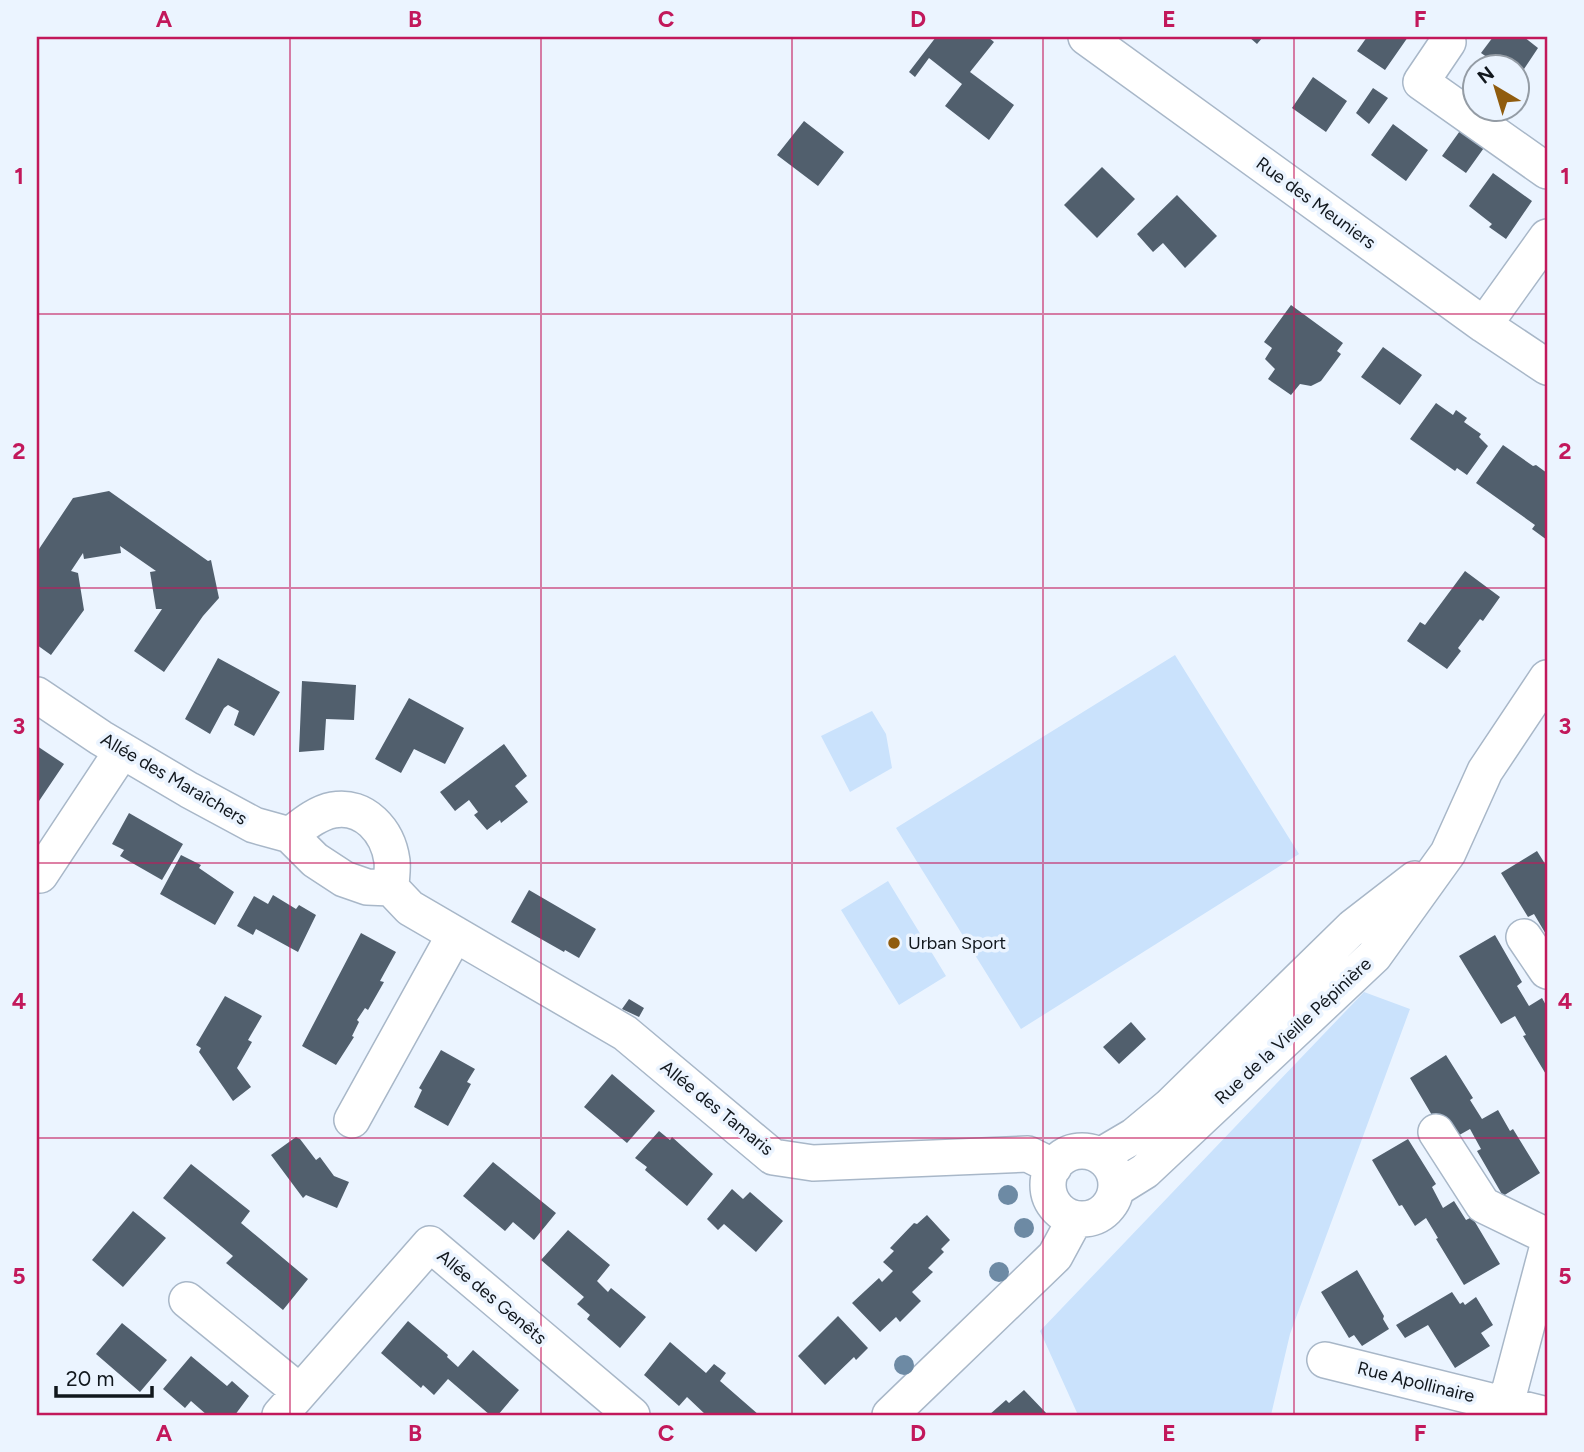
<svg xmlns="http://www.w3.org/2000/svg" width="1584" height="1452" viewBox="0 0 1584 1452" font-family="Figtree,sans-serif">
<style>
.green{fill:#cae2fc}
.building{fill:#515f6d}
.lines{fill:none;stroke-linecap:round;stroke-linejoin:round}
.minor-casing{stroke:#a8b7c8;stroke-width:38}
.minor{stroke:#fff;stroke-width:35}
.tree{fill:#6d8aa4}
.grid{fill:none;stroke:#c2185b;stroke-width:2;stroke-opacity:0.55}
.poi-dot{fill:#905c0e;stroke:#ebf4ff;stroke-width:2.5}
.labels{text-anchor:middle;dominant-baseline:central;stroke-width:7;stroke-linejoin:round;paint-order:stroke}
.street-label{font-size:18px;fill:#11171d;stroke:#ebf4ff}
.poi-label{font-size:18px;fill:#11171d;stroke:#ebf4ff;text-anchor:start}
.neatline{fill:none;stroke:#c2185b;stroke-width:2.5}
.grid-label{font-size:23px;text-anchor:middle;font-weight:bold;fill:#c2185b}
</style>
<rect width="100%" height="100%" fill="#ebf4ff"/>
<path class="green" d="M1175,655L1299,854L1021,1029L896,828Z
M872,711L886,734L892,768L850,792L821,736Z
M888,881L946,976L899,1005L841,910Z
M1364,992L1410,1009L1290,1334L1271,1415H1078L1040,1331Z"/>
<path class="building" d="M936,37H988L994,42L970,72L1014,105L989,140L945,106L962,84L929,58L915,77L909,72Z
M1249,37H1263L1257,44Z
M1367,37H1408L1385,70L1357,51Z
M1493,37H1524L1538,48L1518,78V66H1500L1481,53Z
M1313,77L1347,101L1326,132L1292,108Z
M1373,88L1388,98L1369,124L1356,113Z
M804,121L844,152L818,186L777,155Z
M1393,124L1428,150L1406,181L1371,155Z
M1462,128L1486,145L1466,173L1442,156Z
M1102,167L1135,199L1097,238L1064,205Z
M1493,173L1532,201L1506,239L1489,227L1492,224L1469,206Z
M1177,195L1217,236L1185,268L1163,243L1153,252L1137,234Z
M1291,305L1343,343L1337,351L1341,354L1321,381L1311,386L1300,384L1291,395L1268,379L1275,369L1265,359L1272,348L1264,342Z
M1383,347L1422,375L1400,405L1361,377Z
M1436,403L1453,415L1456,410L1467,418L1464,422L1481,434L1479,437L1488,446L1467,475L1457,468L1455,471L1410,439Z
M1503,445L1533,466L1536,465L1547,473V540L1532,529L1535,525L1476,483Z
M109,491L208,561L211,560L219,598L203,616L164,672L134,651L162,609H156L150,572L156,571L120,546L121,553L84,559L83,553L71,571L78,573L84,610L51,655L37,645V548L39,549L73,498Z
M1465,571L1500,597L1483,621L1480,619L1458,648L1461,651L1447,669L1407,641L1420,622L1425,625Z
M218,658L280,692L254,736L234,725L239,711L228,705L224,708L210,734L185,719Z
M302,681L356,685L354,720L326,719L324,750L299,752Z
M409,698L464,728L445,764L414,749L401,773L375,759Z
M504,744L527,776L515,786L528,802L501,823L500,820L487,830L474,815L478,812L469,800L455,811L440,792Z
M37,746L64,764L37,804Z
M129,813L183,844L162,880L120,856L124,850L112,844Z
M1537,851L1547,867V936L1534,914L1528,917L1501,873Z
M181,855L201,865L199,868L234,892L215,925L160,894Z
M529,890L596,929L579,958L565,950L564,952L511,922Z
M273,895L296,909L299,905L316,915L298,952L256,929L253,935L237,926L254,896L268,904Z
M361,933L396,952L380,981L384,982L368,1010L365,1008L357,1020L359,1022L352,1036L354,1037L336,1065L302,1046Z
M1495,935L1522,982L1517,986L1529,1006L1542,998L1547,1007V1076L1523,1036L1526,1035L1515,1016L1501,1024L1459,956Z
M225,996L262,1016L248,1040L252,1042L237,1068L251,1087L233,1101L199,1052L201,1048L196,1045Z
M629,999L644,1008L639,1017L622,1009Z
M1131,1022L1146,1039L1119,1064L1103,1047Z
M441,1050L475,1069L467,1082L471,1084L448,1126L414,1107L422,1090L419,1088Z
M1446,1055L1473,1098L1470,1100L1482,1119L1498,1110L1510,1131L1513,1129L1540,1173L1503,1196L1477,1151L1481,1149L1470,1129L1454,1138L1436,1122L1410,1078Z
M612,1074L655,1111L627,1143L584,1107Z
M659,1131L670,1140L672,1137L713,1174L687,1206L645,1170L647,1167L635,1158Z
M296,1137L300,1139L316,1160L320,1157L334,1176L349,1182L337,1208L306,1195L303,1198L271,1155Z
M1408,1139L1436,1184L1432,1187L1443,1208L1454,1201L1466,1220L1472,1217L1500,1264L1464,1285L1436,1239L1438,1238L1426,1218L1415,1226L1402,1205L1399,1206L1372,1160Z
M493,1162L556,1213L534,1240L513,1222L505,1231L463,1196Z
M191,1164L250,1211L241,1223L308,1279L283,1310L226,1263L233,1256L163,1198Z
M732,1189L743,1199L750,1192L783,1221L756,1252L724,1224L718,1230L707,1219Z
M133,1211L166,1238L123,1287L92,1260Z
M927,1215L950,1240L941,1249L944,1252L928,1268L933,1272L912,1292L921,1301L900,1322L896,1317L880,1332L852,1303L879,1278L882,1282L893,1271L883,1262L894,1251L890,1248L914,1223L917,1224Z
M568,1230L610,1265L597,1281L608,1292L611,1288L646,1317L620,1348L587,1319L590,1315L577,1304L584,1297L541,1260Z
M1357,1270L1384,1316L1383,1319L1389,1329L1362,1346L1354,1335L1349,1338L1321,1292Z
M1452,1292L1460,1304L1463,1302L1465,1305L1476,1297L1493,1325L1481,1333L1490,1346L1455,1368L1428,1325L1405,1338L1396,1325Z
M838,1316L868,1348L856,1360L854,1357L825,1385L798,1356Z
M408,1321L448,1355L447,1357L458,1367L473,1350L519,1390L498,1415H490L448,1379L434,1395L423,1385L421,1388L381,1353Z
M122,1323L167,1360L140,1392L96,1354Z
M670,1342L706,1373L714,1364L726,1373L720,1381L759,1415H706L687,1397L679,1406L644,1375Z
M191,1356L227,1386L232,1381L249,1396L235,1415H207L191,1401L185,1408L163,1389Z
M1024,1390L1048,1415H989L1006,1400L1009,1403Z"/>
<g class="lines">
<g class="minor-casing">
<path id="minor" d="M1086,37L1484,325L1547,367
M1448,42L1421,82L1547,171
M1484,325L1547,237
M37,695L101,738L189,790L254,825L290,835L315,860L344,879L367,887L391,888L410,908L625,1033L773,1157L813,1163L1028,1154L1054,1167
M290,835C303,825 317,813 333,810C364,804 388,831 392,861C393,870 391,879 391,888
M40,875L122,751
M1524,937L1547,971
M352,1120L455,934
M1436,1132L1483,1205L1547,1236
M1048 1185a34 34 0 1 1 68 0a34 34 0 1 1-68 0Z
M1100,1156L1134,1136L1170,1106L1353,927L1415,879
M1116,1189L1145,1171L1374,956L1448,853L1485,771L1547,678
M187,1300L300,1392
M1325,1360L1547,1415
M1506,1404L1547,1249
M280,1415L430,1244L632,1415
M890,1415L1055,1256L1075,1219"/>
</g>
<use href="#minor" class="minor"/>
</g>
<g class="tree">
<circle cx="1008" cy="1195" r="10"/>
<circle cx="1024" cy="1228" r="10"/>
<circle cx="999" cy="1272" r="10"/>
<circle cx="904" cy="1365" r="10"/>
</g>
<path class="grid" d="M290,37V1415M541,37V1415M792,37V1415M1043,37V1415M1294,37V1415M37,314H1547M37,588H1547M37,863H1547M37,1138H1547"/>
<circle class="poi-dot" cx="894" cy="943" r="7"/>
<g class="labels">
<g class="street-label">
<text transform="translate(1316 203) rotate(36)">Rue des Meuniers</text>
<text transform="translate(174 779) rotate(30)">Allée des Maraîchers</text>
<text transform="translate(1293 1031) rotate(-43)">Rue de la Vieille Pépinière</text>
<text transform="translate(717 1108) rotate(39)">Allée des Tamaris</text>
<text transform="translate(492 1297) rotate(40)">Allée des Genêts</text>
<text transform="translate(1416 1382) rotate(14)">Rue Apollinaire</text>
</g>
<g class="poi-label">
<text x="908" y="943">Urban Sport</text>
</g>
</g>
<rect width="1584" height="1452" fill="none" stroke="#ebf4ff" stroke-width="77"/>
<g transform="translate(1496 88) rotate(322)"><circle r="33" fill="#ebf4ff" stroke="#949ca5" stroke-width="2"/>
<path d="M0-5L12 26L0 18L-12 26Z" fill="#905c0e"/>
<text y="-10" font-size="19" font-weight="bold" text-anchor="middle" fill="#11171d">N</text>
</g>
<path d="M56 1386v10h96v-10" fill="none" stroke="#11171d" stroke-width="3.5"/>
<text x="66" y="1386" font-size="21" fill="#11171d" stroke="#ebf4ff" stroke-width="5" paint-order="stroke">20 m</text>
<rect x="38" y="38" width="1508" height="1376" class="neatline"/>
<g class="grid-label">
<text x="164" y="27">A</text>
<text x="415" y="27">B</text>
<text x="666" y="27">C</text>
<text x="918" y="27">D</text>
<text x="1169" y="27">E</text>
<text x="1420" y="27">F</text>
<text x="19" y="184">1</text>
<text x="1565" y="184">1</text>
<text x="19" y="459">2</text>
<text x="1565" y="459">2</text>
<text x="19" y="734">3</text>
<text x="1565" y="734">3</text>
<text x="19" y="1009">4</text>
<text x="1565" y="1009">4</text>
<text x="19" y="1284">5</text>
<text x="1565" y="1284">5</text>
<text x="164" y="1441">A</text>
<text x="415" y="1441">B</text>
<text x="666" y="1441">C</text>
<text x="918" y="1441">D</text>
<text x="1169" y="1441">E</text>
<text x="1420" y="1441">F</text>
</g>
</svg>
